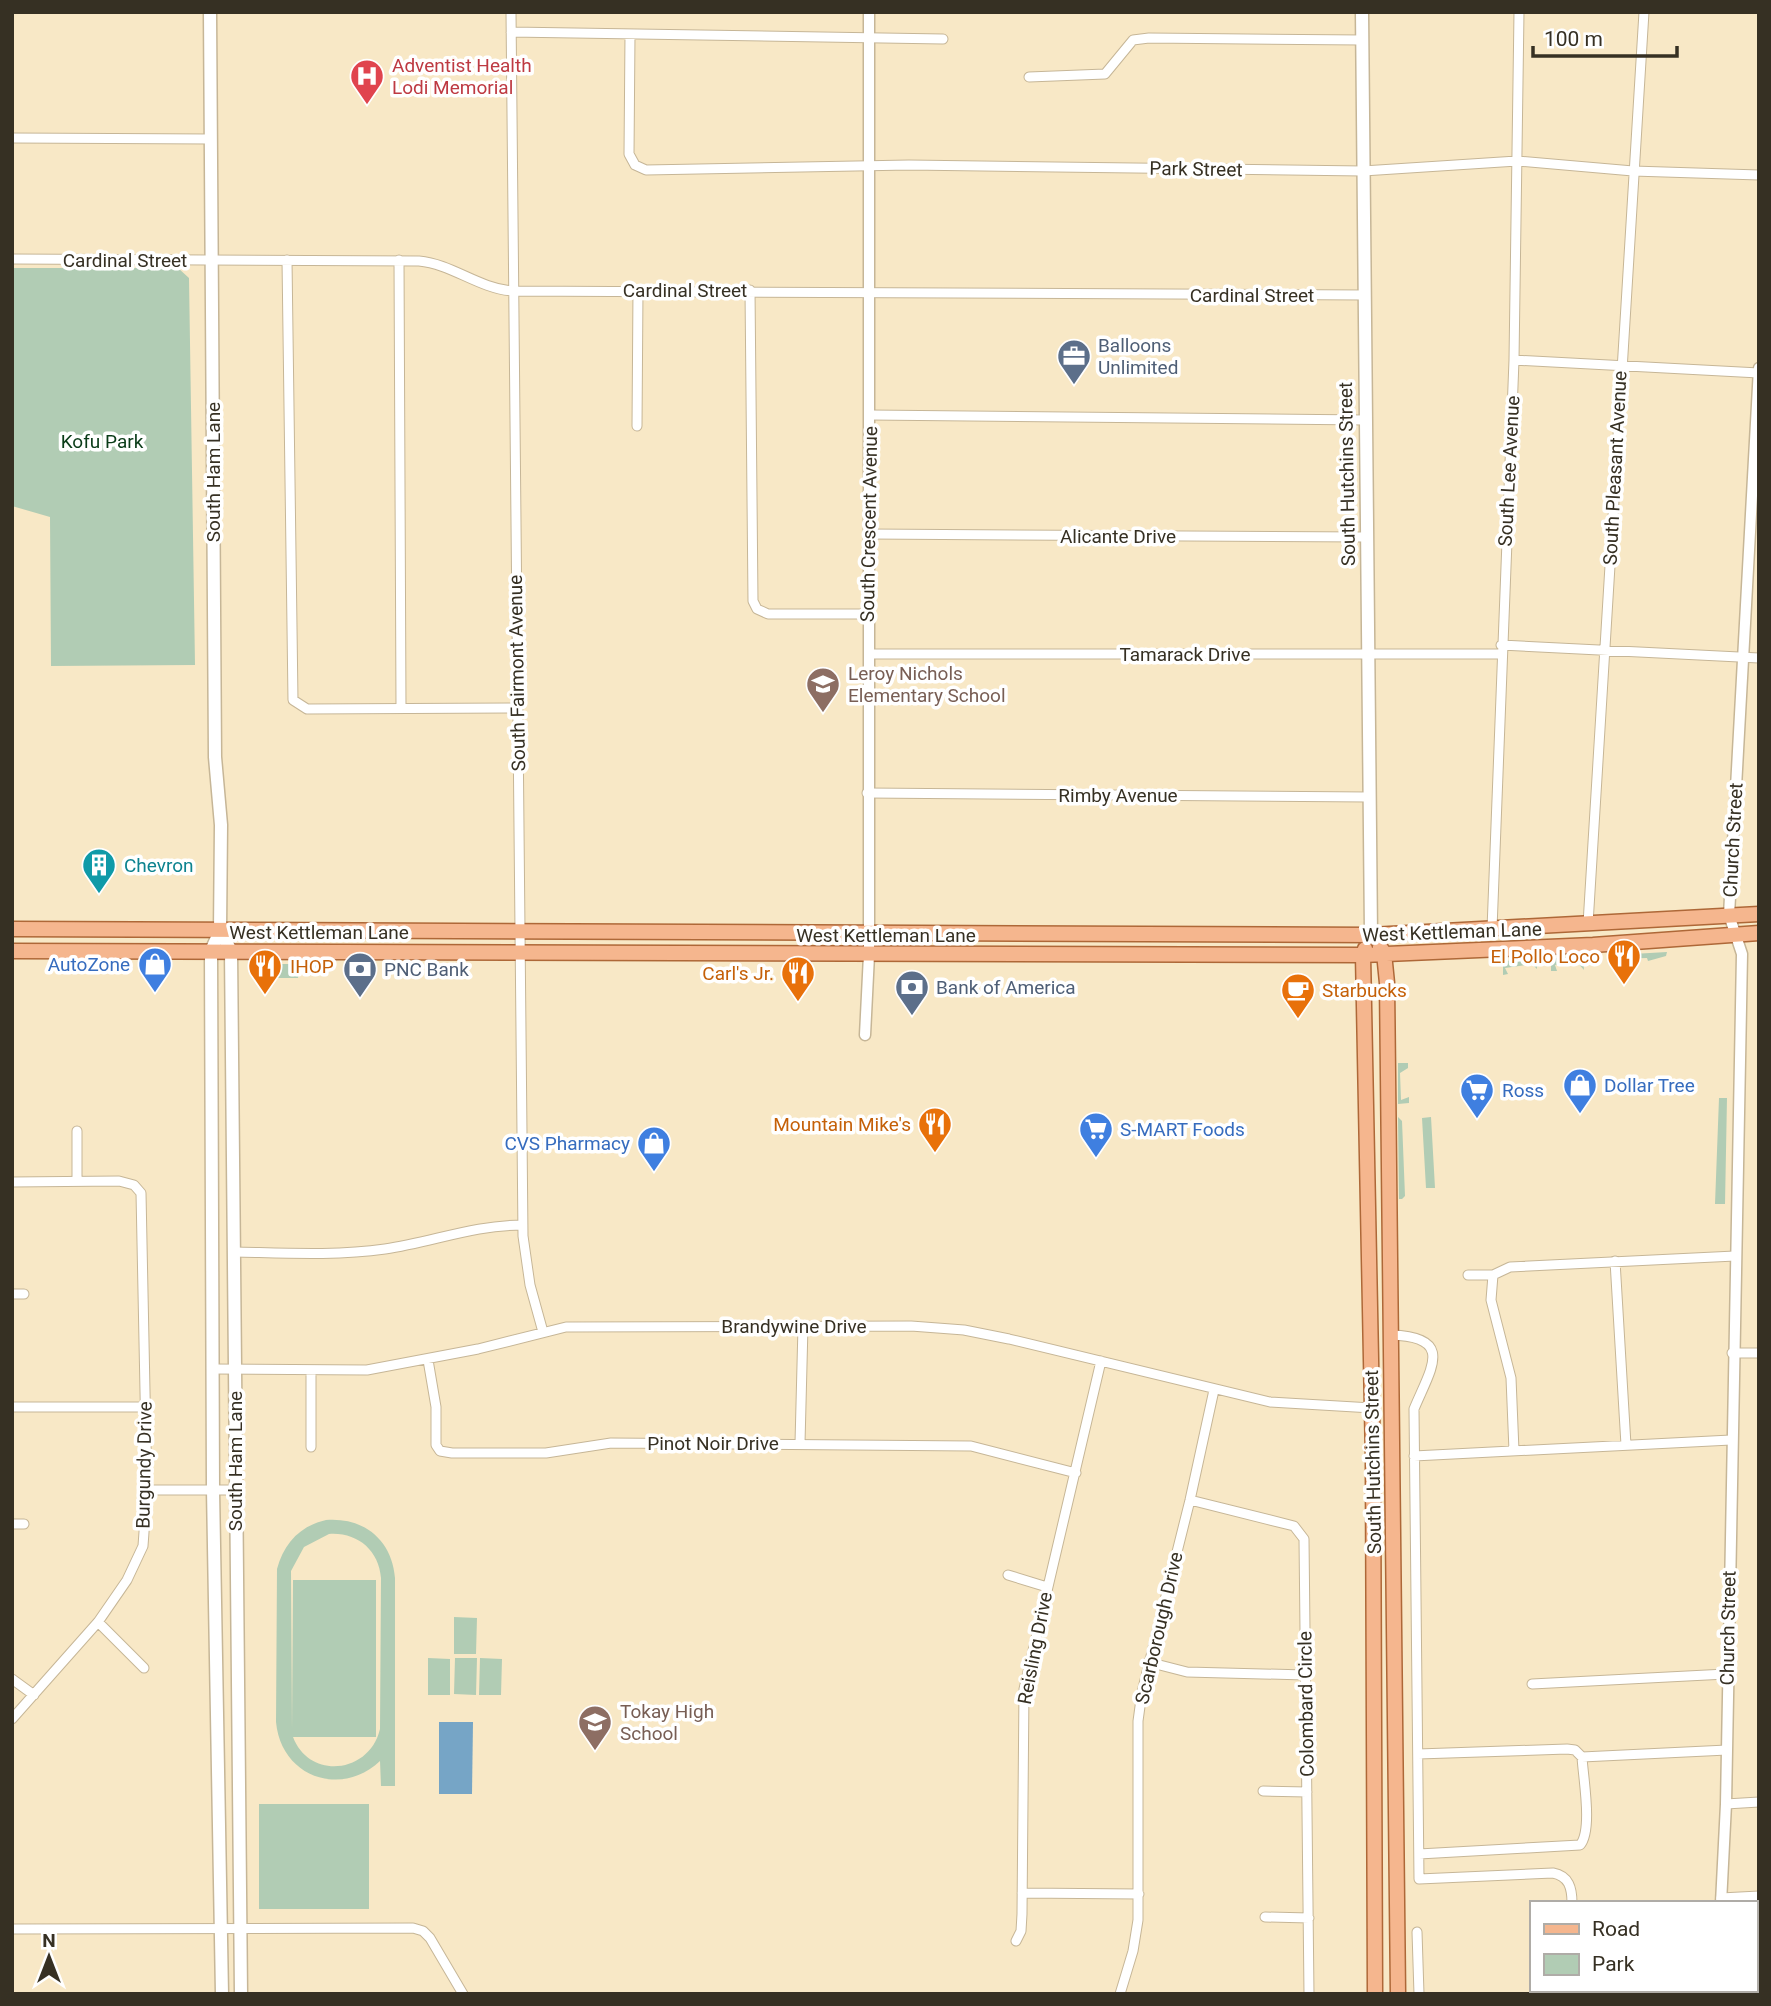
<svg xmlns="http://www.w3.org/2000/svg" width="1771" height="2006" viewBox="0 0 1771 2006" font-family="Roboto,sans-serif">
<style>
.green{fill:#b1ccb4;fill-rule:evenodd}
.water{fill:#76a5c6}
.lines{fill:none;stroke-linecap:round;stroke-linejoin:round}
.minor-casing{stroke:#c6b697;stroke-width:11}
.tertiary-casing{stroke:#c6b697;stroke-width:13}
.secondary-casing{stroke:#c6b697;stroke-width:15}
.primary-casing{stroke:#ae6838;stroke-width:17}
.minor{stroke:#fff;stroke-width:9}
.tertiary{stroke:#fff;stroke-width:10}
.secondary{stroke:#fff;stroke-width:12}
.primary{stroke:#f5b68e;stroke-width:14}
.labels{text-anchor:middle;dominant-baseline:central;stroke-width:7;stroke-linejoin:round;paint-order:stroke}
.health-label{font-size:19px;fill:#be3a42;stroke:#fff;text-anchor:start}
.street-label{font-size:19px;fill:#363023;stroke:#fff}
.service-label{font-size:19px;fill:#4e5e75;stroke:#fff;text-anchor:start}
.park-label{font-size:19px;fill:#0a3c18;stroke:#fff}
.education-label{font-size:19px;fill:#785e54;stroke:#fff;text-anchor:start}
.culture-label{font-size:19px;fill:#0d838f;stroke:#fff;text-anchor:start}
.food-label{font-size:19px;fill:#c56008;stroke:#fff;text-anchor:end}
.shop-label{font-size:19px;fill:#366cbe;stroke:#fff;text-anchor:start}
</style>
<rect width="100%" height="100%" fill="#f8e8c6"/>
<path class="green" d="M12,268H178L189,278L195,665L51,666L50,517L12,506Z
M1667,952L1666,956L1648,961L1647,958L1615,959V955Z
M1583,957L1584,970L1577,962L1555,965L1557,971H1551V958Z
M1537,959V969L1532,964L1505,968L1508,974L1503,975V961Z
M265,964H321V972H299L298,978H265Z
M1398,1063H1408V1068L1400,1073L1401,1100L1409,1097V1103L1398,1104Z
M1719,1098H1727L1725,1204H1715Z
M1398,1117L1402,1121L1405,1196L1402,1199H1399Z
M1431,1117L1435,1188H1426L1422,1118Z
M326,1520C364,1517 392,1540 395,1578V1786H381L380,1761C341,1798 281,1777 276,1722L277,1569C284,1543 300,1526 326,1520ZM329,1534C357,1532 379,1550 381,1578L380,1729C370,1773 310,1781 293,1737H376V1580H293L292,1730L291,1571L304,1547Z
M454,1617L477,1618L476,1654H454Z
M428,1658L450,1659V1695H428Z
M455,1658H477L476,1695L454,1694Z
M480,1658L502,1659L501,1695H479Z
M259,1804H369V1909H259Z"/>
<path class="water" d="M439,1722H473L472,1794H439Z"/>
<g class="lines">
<g class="minor-casing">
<path id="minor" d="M511,12L523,1236L530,1285L543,1332
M511,32L943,39
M630,35L629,154L635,165L646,170L909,165L1363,171L1517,161L1633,171L1759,175
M1029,77L1105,74L1133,40L1149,38L1362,40
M12,138L211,139
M12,259L419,261C452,264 478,288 512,291L1365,295
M287,260L293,700L307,709L517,708
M399,260L401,707
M750,290L753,601L757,609L768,614H868
M1514,360L1759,373
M870,415L1366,420
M637,426L638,290
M868,534L1367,537
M1501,645L1759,658
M869,654H1501
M867,793L1368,797
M1588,924L1644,12
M1492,929L1514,360L1519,12
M77,1131V1181
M12,1182L119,1181L134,1185L141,1193L147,1490L143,1546L127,1580L98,1622L12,1719
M235,1252C284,1253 336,1256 385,1249C433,1242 473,1225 523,1225
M1615,1261L1626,1445
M1468,1275H1493L1510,1267L1735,1256
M1493,1275L1491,1300L1511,1378L1514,1451
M12,1294H24
M1391,1335C1455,1337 1431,1368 1414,1409L1419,1879L1553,1873C1569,1876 1572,1888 1572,1903
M1732,1353H1759
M428,1360L436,1407V1445L440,1451L452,1453H546L611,1443L971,1446L1076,1473
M212,1369L367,1370L478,1349L566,1327L911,1326L964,1330L1009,1339L1270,1402L1372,1408
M311,1370V1447
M12,1407H145
M800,1443L803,1326
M1414,1456L1731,1440
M147,1490H235
M1190,1500L1294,1526L1304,1539L1309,1994
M12,1524H24
M1008,1575L1047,1587
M98,1622L144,1668
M1148,1662L1187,1672L1305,1675
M12,1679L34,1695
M1532,1684L1726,1674
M1418,1754L1567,1749L1575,1750L1582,1757
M1582,1757L1727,1750
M1263,1791L1307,1792
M1726,1804L1759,1802
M1419,1854L1580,1845C1593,1830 1583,1777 1582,1757
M1022,1893L1139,1894
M1721,1898L1759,1896
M1265,1917L1309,1918
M12,1929L413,1928L423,1931L430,1938L463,1994
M1417,1932L1419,1994
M1016,1941L1021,1931L1022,1914L1024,1689L1101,1361
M1584,1990L1585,1994
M1120,1994L1133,1951L1138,1920V1721L1142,1692L1190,1500L1214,1390"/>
</g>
<g class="tertiary-casing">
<path id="tertiary" d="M865,1035L869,955V12
M1721,1903L1726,1804L1742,954L1729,915L1759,368
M1720,1994V1990"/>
</g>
<g class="secondary-casing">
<path id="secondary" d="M210,12L215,757L221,825L220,931L211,951L213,1490L222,1994
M1362,12L1371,935
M220,931L231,951L241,1994"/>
</g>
<g class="primary-casing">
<path id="primary" d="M12,929L1371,935L1759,914
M1380,947L1384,953L1387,983L1398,1994
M1365,949L1363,955L1373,1460L1375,1994
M12,951L1363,955L1593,945L1759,933"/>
</g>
<use href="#minor" class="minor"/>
<use href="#tertiary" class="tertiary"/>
<use href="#secondary" class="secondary"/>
<use href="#primary" class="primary"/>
</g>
<defs>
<g id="hospital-pin" transform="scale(1.75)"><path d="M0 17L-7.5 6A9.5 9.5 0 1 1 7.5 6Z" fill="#e0444e" stroke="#fff"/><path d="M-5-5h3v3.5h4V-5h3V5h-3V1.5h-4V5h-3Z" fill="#fff"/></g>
<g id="office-pin" transform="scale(1.75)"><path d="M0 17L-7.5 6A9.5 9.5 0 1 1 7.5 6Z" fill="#5c6f8a" stroke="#fff"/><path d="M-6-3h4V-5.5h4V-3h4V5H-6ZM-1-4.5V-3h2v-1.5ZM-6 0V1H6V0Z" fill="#fff"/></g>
<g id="school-pin" transform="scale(1.75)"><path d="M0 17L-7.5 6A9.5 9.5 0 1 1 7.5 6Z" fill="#8d6e63" stroke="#fff"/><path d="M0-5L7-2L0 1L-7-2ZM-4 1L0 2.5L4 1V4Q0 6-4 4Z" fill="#fff"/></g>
<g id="building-pin" transform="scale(1.75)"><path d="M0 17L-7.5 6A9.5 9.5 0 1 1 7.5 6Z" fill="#0f9aa8" stroke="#fff"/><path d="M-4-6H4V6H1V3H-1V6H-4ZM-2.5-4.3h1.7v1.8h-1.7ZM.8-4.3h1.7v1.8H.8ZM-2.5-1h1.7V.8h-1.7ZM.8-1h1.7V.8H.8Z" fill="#fff"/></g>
<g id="restaurant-pin" transform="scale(1.75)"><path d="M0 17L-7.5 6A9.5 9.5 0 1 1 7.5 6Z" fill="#e8710a" stroke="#fff"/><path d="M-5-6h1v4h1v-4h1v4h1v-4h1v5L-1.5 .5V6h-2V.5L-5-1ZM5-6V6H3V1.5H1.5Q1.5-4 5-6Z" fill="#fff"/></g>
<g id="shop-pin" transform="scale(1.75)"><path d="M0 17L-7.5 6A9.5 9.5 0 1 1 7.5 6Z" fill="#3f7fe0" stroke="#fff"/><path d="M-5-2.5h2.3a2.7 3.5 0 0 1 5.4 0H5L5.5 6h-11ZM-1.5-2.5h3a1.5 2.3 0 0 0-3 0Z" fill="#fff"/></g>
<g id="bank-pin" transform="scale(1.75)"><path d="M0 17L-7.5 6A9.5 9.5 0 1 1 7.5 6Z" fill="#5c6f8a" stroke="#fff"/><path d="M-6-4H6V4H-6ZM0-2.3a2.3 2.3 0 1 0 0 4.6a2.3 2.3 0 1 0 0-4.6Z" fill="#fff"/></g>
<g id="cafe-pin" transform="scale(1.75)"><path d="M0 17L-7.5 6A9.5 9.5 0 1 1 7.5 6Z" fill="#e8710a" stroke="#fff"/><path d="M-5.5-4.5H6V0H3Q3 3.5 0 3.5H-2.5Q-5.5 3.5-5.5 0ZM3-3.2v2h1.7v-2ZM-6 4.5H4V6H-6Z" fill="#fff"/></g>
<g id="supermarket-pin" transform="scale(1.75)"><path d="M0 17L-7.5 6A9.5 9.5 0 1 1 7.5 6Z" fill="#3f7fe0" stroke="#fff"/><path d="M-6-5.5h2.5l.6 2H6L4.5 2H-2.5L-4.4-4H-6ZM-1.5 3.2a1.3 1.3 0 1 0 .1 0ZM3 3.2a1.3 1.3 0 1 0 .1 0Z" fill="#fff"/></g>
</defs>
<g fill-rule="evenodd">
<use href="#hospital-pin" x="367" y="76"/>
<use href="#office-pin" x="1074" y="356"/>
<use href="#school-pin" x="823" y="684"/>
<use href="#building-pin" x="99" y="865"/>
<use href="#restaurant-pin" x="1624" y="956"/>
<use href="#shop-pin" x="155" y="964"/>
<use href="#restaurant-pin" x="265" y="966"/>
<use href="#bank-pin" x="360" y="969"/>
<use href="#restaurant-pin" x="798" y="973"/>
<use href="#bank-pin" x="912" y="987"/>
<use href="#cafe-pin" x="1298" y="990"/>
<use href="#shop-pin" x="1580" y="1085"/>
<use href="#supermarket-pin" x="1477" y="1090"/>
<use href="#restaurant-pin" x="935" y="1124"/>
<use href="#supermarket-pin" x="1096" y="1129"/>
<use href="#shop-pin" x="654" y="1143"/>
<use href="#school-pin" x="595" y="1722"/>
</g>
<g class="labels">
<g class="health-label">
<text x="392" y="65">Adventist Health<tspan x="392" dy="22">Lodi Memorial</tspan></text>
</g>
<g class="street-label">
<text transform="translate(1196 169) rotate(1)">Park Street</text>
<text x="125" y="260">Cardinal Street</text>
<text x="685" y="290">Cardinal Street</text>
<text x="1252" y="295">Cardinal Street</text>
<text transform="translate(1615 468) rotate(-87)">South Pleasant Avenue</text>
<text transform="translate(1509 471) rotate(-87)">South Lee Avenue</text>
<text transform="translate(213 472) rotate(-90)">South Ham Lane</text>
<text transform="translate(1347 474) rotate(-91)">South Hutchins Street</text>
<text transform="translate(869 524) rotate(-89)">South Crescent Avenue</text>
<text x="1118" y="536">Alicante Drive</text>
<text x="1185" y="654">Tamarack Drive</text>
<text transform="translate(517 673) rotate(-91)">South Fairmont Avenue</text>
<text x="1118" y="795">Rimby Avenue</text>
<text transform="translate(1733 840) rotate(-87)">Church Street</text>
<text x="319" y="932">West Kettleman Lane</text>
<text transform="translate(1452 932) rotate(-2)">West Kettleman Lane</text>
<text x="886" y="935">West Kettleman Lane</text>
<text x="794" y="1326">Brandywine Drive</text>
<text x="713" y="1443">Pinot Noir Drive</text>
<text transform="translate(235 1461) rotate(-90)">South Ham Lane</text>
<text transform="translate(1373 1462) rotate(-91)">South Hutchins Street</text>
<text transform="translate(144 1465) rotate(-89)">Burgundy Drive</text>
<text transform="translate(1159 1628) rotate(-77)">Scarborough Drive</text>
<text transform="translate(1728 1628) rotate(-89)">Church Street</text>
<text transform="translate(1035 1648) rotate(-79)">Reisling Drive</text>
<text transform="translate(1306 1704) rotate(-91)">Colombard Circle</text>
</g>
<g class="service-label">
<text x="1098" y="345">Balloons<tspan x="1098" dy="22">Unlimited</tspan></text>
<text x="384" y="969">PNC Bank</text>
<text x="936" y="987">Bank of America</text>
</g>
<g class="park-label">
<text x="102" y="441">Kofu Park</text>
</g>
<g class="education-label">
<text x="848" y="673">Leroy Nichols<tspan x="848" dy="22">Elementary School</tspan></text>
<text x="620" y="1711">Tokay High<tspan x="620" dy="22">School</tspan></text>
</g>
<g class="culture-label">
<text x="124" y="865">Chevron</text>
</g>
<g class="food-label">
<text x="1600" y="956">El Pollo Loco</text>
<text x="290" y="966" text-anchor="start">IHOP</text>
<text x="774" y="973">Carl's Jr.</text>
<text x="1322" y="990" text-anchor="start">Starbucks</text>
<text x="911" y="1124">Mountain Mike's</text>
</g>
<g class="shop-label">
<text x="130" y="964" text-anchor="end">AutoZone</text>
<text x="1604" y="1085">Dollar Tree</text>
<text x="1502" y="1090">Ross</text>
<text x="1120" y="1129">S-MART Foods</text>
<text x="630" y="1143" text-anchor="end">CVS Pharmacy</text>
</g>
</g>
<rect width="1771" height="2006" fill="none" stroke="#363023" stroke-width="28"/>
<rect x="1530" y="1901" width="228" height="91" fill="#ffffff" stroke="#afaca7" stroke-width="2"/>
<rect x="1544" y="1924" width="35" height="10" fill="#f5b68e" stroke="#afaca7" stroke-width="2"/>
<text x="1592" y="1936" font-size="21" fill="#363023">Road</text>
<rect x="1544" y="1954" width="35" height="21" fill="#b1ccb4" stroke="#afaca7" stroke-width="2"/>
<text x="1592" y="1971" font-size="21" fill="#363023">Park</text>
<g transform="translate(49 1957)" stroke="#ffffff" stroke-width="5" paint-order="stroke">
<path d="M0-5L12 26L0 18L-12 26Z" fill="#363023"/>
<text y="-10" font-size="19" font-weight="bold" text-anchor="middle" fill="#363023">N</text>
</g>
<path d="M1533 46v10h144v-10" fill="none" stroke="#363023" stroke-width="3.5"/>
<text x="1544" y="46" font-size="21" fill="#363023" stroke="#ffffff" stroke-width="5" paint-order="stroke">100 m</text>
</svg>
